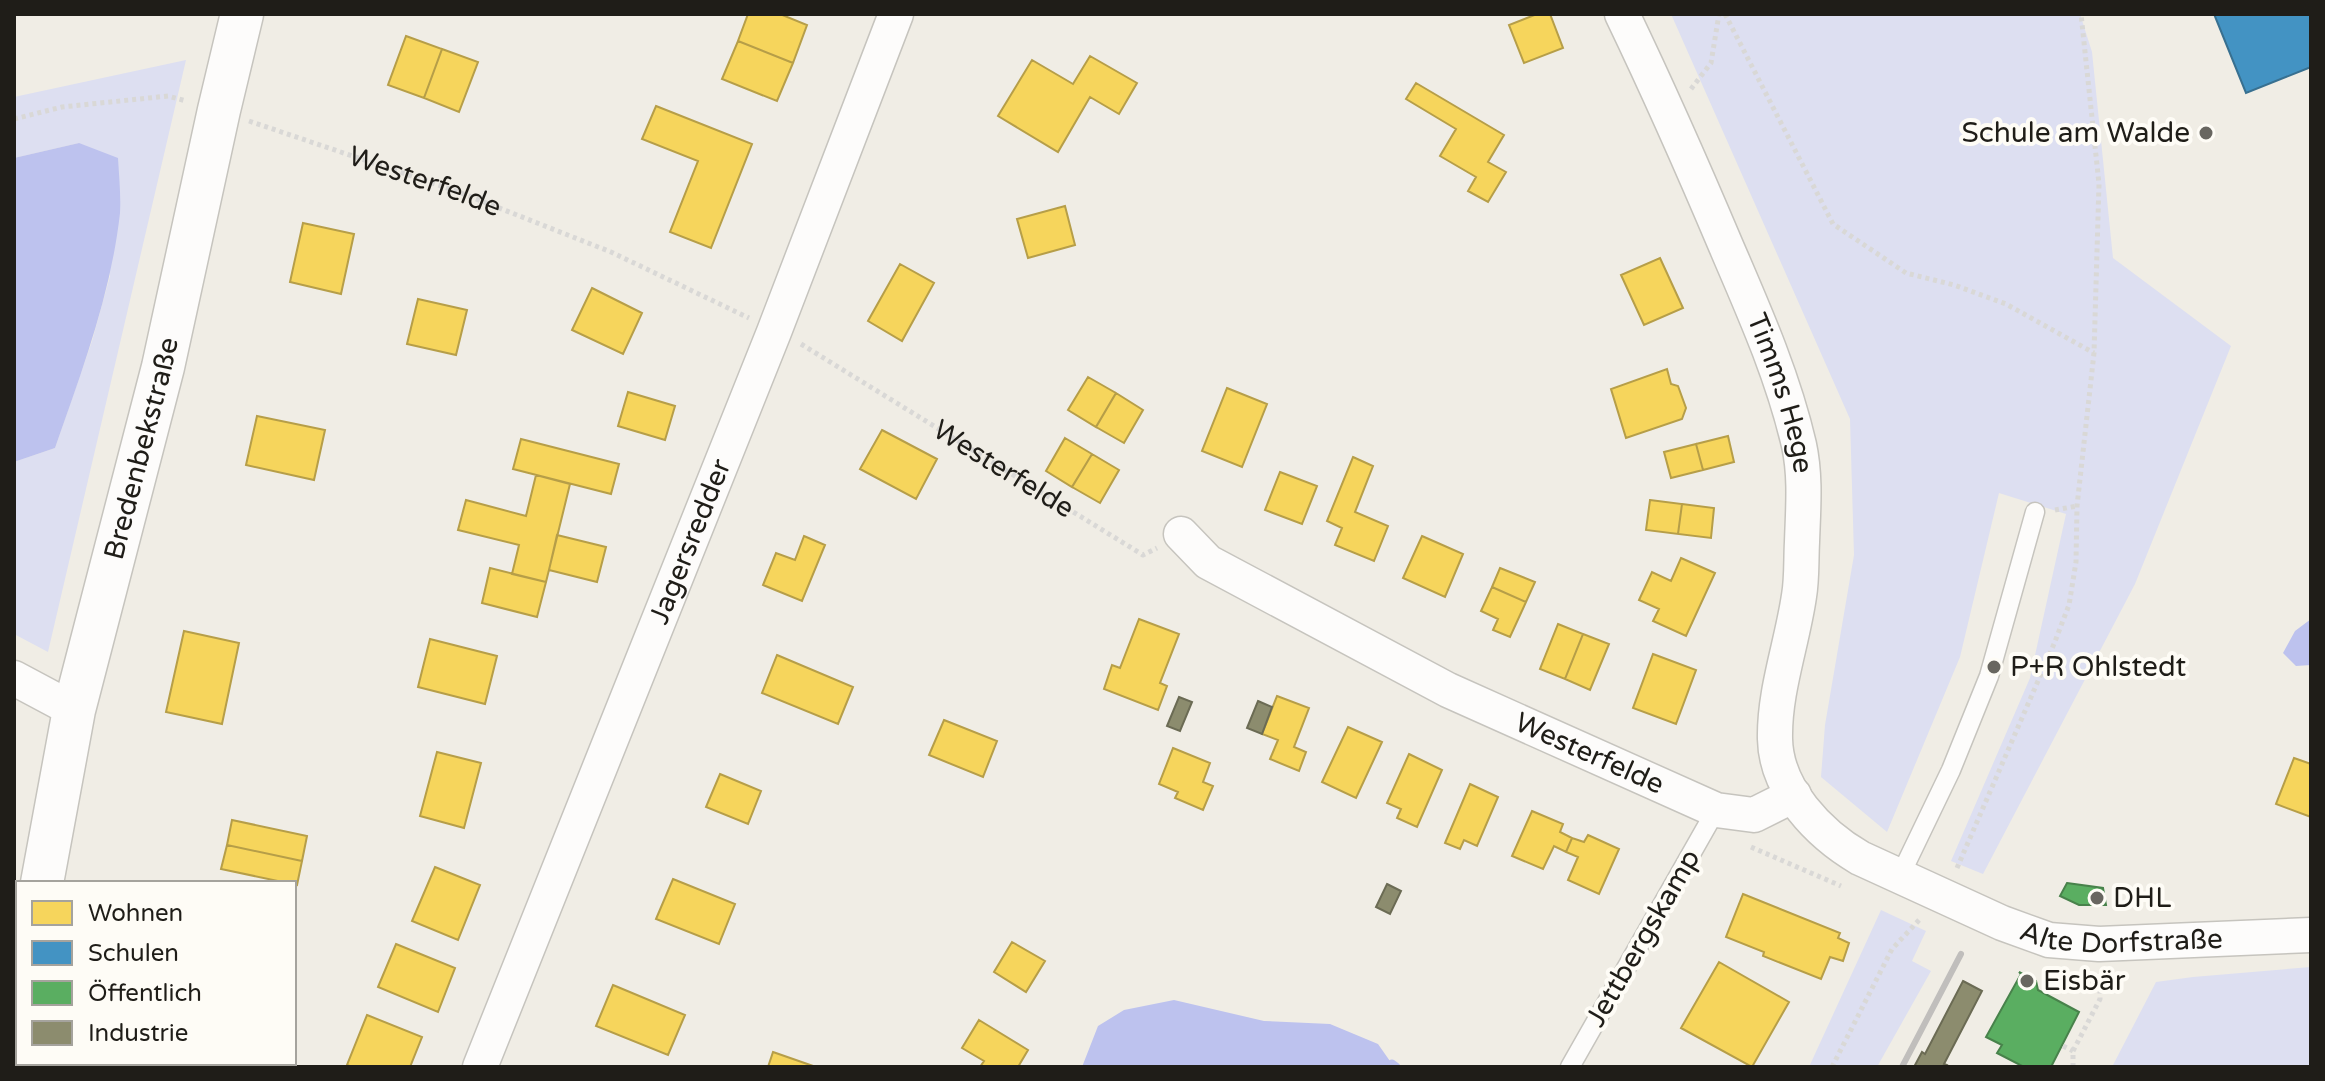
<svg xmlns="http://www.w3.org/2000/svg" width="2325" height="1081" viewBox="0 0 2325 1081" font-family="'Varela Round',sans-serif">
<style>
.green{fill:#dddff1}
.water{fill:#bdc2ee}
.homes{fill:#f6d55c;stroke:#b69e48;stroke-width:2}
.schools{fill:#4393c3;stroke:#387090;stroke-width:2}
.public{fill:#5aae61;stroke:#48824b;stroke-width:2}
.industry{fill:#8c8c6e;stroke:#6b6b54;stroke-width:2}
.lines{fill:none;stroke-linecap:round;stroke-linejoin:round}
.stream{stroke:#bdc2ee;stroke-width:9}
.service-casing{stroke:#c6c4be;stroke-width:21}
.minor-casing{stroke:#c6c4be;stroke-width:37}
.tertiary-casing{stroke:#c6c4be;stroke-width:45}
.path{stroke:#d9d8d6;stroke-width:5;stroke-dasharray:4 4;stroke-linecap:butt}
.service{stroke:#fdfcfb;stroke-width:18}
.minor{stroke:#fdfcfb;stroke-width:34}
.tertiary{stroke:#fdfcfb;stroke-width:42}
.rail{stroke:#c0bebc;stroke-width:6}
.poi-dot{fill:#686660;stroke:#fefcf6;stroke-width:3}
.labels{text-anchor:middle;dominant-baseline:central;stroke-width:8;stroke-linejoin:round;paint-order:stroke}
.poi-label{font-size:28px;fill:#1f1d18;stroke:#fefcf6;text-anchor:start}
.street-label{font-size:28px;fill:#1f1d18;stroke:#fefcf6}
</style>
<rect width="100%" height="100%" fill="#f0ede5"/>
<path class="green" d="M1671,14H2080L2092,52L2113,258L2231,346L2135,584L1983,874L1951,861L2030,678L2066,514L1999,493L1960,657L1887,832L1821,777L1825,725L1854,555L1850,419Z
M186,60L48,652L14,634V462L55,448L92,341L110,276L79,143L14,158V97Z
M1881,910L1926,931L1912,961L1931,971L1877,1067H1809Z
M2311,967V1067H2112L2156,982L2193,977Z"/>
<path class="water" d="M79,143L118,158C119,176 121,195 120,213C111,294 82,371 55,448L14,462V158Z
M2311,619V665L2296,666L2283,653L2295,631Z
M1174,1000L1264,1021L1330,1024L1378,1044L1392,1064L1390,1067H1082L1098,1026L1124,1010Z"/>
<path class="homes" d="M748,14H780L807,25L793,63L738,41Z
M1537,14H1550L1563,48L1524,63L1509,25Z
M406,36L442,49L424,98L388,85Z
M738,41L793,63L777,101L722,79Z
M442,49L478,62L459,112L424,98Z
M1090,56L1137,83L1119,114L1090,97L1058,152L998,116L1032,60L1073,84Z
M1416,83L1504,135L1488,162L1506,172L1488,202L1468,191L1476,177L1440,156L1456,129L1406,99Z
M656,106L752,144L711,248L670,232L698,161L642,139Z
M1065,206L1075,245L1028,258L1017,219Z
M303,223L354,234L341,294L290,282Z
M1660,258L1683,308L1644,325L1621,275Z
M900,264L934,283L902,341L868,321Z
M592,288L642,313L623,354L572,330Z
M418,299L467,310L456,355L407,344Z
M1667,369L1671,384L1678,386L1686,408L1682,419L1626,438L1611,389Z
M1088,377L1116,393L1096,427L1068,410Z
M1227,388L1267,404L1242,467L1202,451Z
M628,392L675,406L665,440L618,426Z
M1116,393L1143,410L1124,443L1096,427Z
M257,416L325,430L314,480L246,465Z
M882,430L937,459L916,499L860,469Z
M1728,436L1734,462L1703,470L1696,444Z
M1065,438L1092,454L1072,487L1046,471Z
M521,439L619,464L611,494L513,469Z
M1696,444L1703,470L1671,478L1664,452Z
M1092,454L1119,470L1100,503L1072,487Z
M1353,457L1373,466L1355,512L1388,526L1374,561L1335,545L1342,528L1327,521Z
M1280,472L1317,486L1302,524L1265,510Z
M536,475L570,484L546,582L512,574L519,545L458,530L466,500L526,516Z
M1650,500L1682,504L1678,534L1646,530Z
M1682,504L1714,508L1711,538L1678,534Z
M557,535L606,547L597,582L549,570Z
M804,536L825,545L802,601L763,585L776,553L795,560Z
M1422,536L1463,554L1445,597L1403,578Z
M1681,558L1715,573L1686,636L1653,621L1659,609L1639,600L1652,572L1671,581Z
M490,568L546,582L537,617L482,603Z
M1500,568L1535,582L1526,602L1492,587Z
M1492,587L1526,602L1510,637L1493,630L1498,619L1481,611Z
M1139,619L1179,634L1160,683L1167,686L1158,710L1104,689L1112,665L1120,668Z
M1558,624L1583,634L1565,679L1540,669Z
M184,631L239,643L222,724L166,712Z
M1583,634L1609,644L1590,690L1565,679Z
M430,639L497,656L485,704L418,687Z
M1653,654L1696,670L1676,724L1633,708Z
M777,655L853,687L838,724L762,693Z
M1277,696L1309,708L1294,747L1306,752L1299,771L1270,759L1278,740L1262,734Z
M944,720L997,741L983,777L929,755Z
M1348,727L1382,742L1356,798L1322,782Z
M1173,748L1210,763L1203,782L1213,786L1203,810L1175,798L1178,792L1159,784Z
M437,752L481,763L464,828L420,816Z
M1409,754L1442,770L1417,827L1397,818L1401,809L1387,803Z
M2294,758L2311,764V817L2276,804Z
M720,774L761,791L748,824L706,807Z
M1470,784L1498,797L1477,846L1464,840L1460,849L1445,843Z
M1532,811L1563,824L1560,832L1572,838L1566,852L1554,846L1543,869L1512,856Z
M232,820L307,836L302,861L227,845Z
M1588,835L1619,849L1599,894L1568,880L1578,857L1566,852L1572,838L1584,842Z
M227,845L302,861L297,885L221,869Z
M435,867L480,885L458,940L412,921Z
M673,879L735,904L719,944L656,919Z
M1743,894L1840,933L1838,938L1849,943L1843,961L1830,957L1821,979L1763,956L1764,952L1726,937Z
M1012,942L1045,961L1026,992L994,972Z
M396,944L455,968L438,1012L378,987Z
M1719,962L1789,1002L1752,1067L1681,1028Z
M613,985L685,1015L668,1055L596,1026Z
M367,1015L422,1037L410,1067H352L347,1065Z
M979,1020L1028,1050L1018,1067H980L984,1061L962,1048Z
M773,1052L816,1067H768Z"/>
<path class="schools" d="M2214,14H2311V67L2246,93Z"/>
<path class="public" d="M2067,883L2103,888L2106,905H2079L2060,896Z
M2019,972L2036,981L2038,990L2079,1012L2051,1067H2024L1997,1053L2002,1045L1986,1037L2021,974Z"/>
<path class="industry" d="M1179,697L1192,702L1180,731L1167,726Z
M1258,701L1272,707L1262,734L1247,728Z
M1387,884L1401,891L1390,914L1376,907Z
M1963,981L1982,991L1944,1064L1947,1065L1946,1067H1914L1922,1052L1925,1054Z"/>
<g class="lines">
<path class="stream" d="M1392,1064L1396,1067"/>
<g class="service-casing">
<path id="service" d="M1899,878L1951,770L1989,676L2035,512
M1570,1067L1716,810"/>
</g>
<g class="minor-casing">
<g id="minor">
<path id="s3" d="M1622,14C1659,91 1693,168 1726,246C1754,311 1783,376 1799,445C1806,477 1803,510 1802,542C1801,560 1802,579 1799,596C1792,644 1774,691 1775,739C1776,790 1819,834 1860,858L2002,923L2049,940L2099,944L2311,935"/>
<path id="s4" d="M1181,534L1208,562L1448,690L1716,810L1754,815L1794,795"/>
<path d="M14,678L74,710"/>
<path id="s5" d="M480,1067L774,332L896,14"/>
</g>
</g>
<g class="tertiary-casing">
<g id="tertiary">
<path id="s6" d="M42,883L74,710L163,367L219,110L242,14"/>
<path d="M14,977L18,965"/>
<path d="M14,1034L18,1037"/>
<path d="M51,1063L56,1067"/>
</g>
</g>
<g class="path">
<path d="M1725,14L1833,224L1906,273L1954,285L2006,304L2094,353"/>
<path d="M1691,89L1711,63L1719,14"/>
<path d="M14,119L62,107L168,96L186,101"/>
<path id="s1" d="M249,121L456,191L611,252L749,318"/>
<path id="s2" d="M801,344L1143,555L1157,548"/>
<path d="M2055,510L2077,506"/>
<path d="M1751,847L1841,886"/>
<path d="M1957,868L2054,644L2069,605L2076,562L2077,506L2094,353L2099,184L2081,14"/>
<path d="M2063,1046L2073,1051"/>
<path d="M1832,1067L1892,949L1921,918"/>
<path d="M2073,1067V1051L2100,999V973"/>
</g>
<use href="#service" class="service"/>
<use href="#minor" class="minor"/>
<use href="#tertiary" class="tertiary"/>
<path class="rail" d="M1902,1067L1961,954"/>
</g>
<g class="poi-dot">
<circle cx="2206" cy="133" r="8"/>
<circle cx="1994" cy="667" r="8"/>
<circle cx="2097" cy="898" r="8"/>
<circle cx="2027" cy="981" r="8"/>
</g>
<g class="labels">
<g class="poi-label">
<text x="2190" y="133" text-anchor="end">Schule am Walde</text>
<text x="2010" y="667">P+R Ohlstedt</text>
<text x="2113" y="898">DHL</text>
<text x="2043" y="981">Eisbär</text>
</g>
<g class="street-label">
<text stroke="none"><textPath href="#s1" startOffset="186">Westerfelde</textPath></text>
<text stroke="none"><textPath href="#s3" startOffset="412">Timms Hege</textPath></text>
<text stroke="none"><textPath href="#s6" startOffset="446">Bredenbekstraße</textPath></text>
<text stroke="none"><textPath href="#s2" startOffset="238">Westerfelde</textPath></text>
<text stroke="none"><textPath href="#s5" startOffset="566">Jagersredder</textPath></text>
<text stroke="none"><textPath href="#s4" startOffset="466">Westerfelde</textPath></text>
<text stroke="none"><textPath href="#s3" startOffset="1194">Alte Dorfstraße</textPath></text>
<text transform="translate(1643 938) rotate(-60)">Jettbergskamp</text>
</g>
</g>
<rect width="2325" height="1081" fill="none" stroke="#1f1d18" stroke-width="32"/>
<rect x="16" y="881" width="280" height="184" fill="#fefcf6" stroke="#a5a39d" stroke-width="2"/>
<rect x="32" y="901" width="40" height="24" fill="#f6d55c" stroke="#a5a39d" stroke-width="2"/>
<text x="88" y="921" font-size="24" fill="#1f1d18">Wohnen</text>
<rect x="32" y="941" width="40" height="24" fill="#4393c3" stroke="#a5a39d" stroke-width="2"/>
<text x="88" y="961" font-size="24" fill="#1f1d18">Schulen</text>
<rect x="32" y="981" width="40" height="24" fill="#5aae61" stroke="#a5a39d" stroke-width="2"/>
<text x="88" y="1001" font-size="24" fill="#1f1d18">Öffentlich</text>
<rect x="32" y="1021" width="40" height="24" fill="#8c8c6e" stroke="#a5a39d" stroke-width="2"/>
<text x="88" y="1041" font-size="24" fill="#1f1d18">Industrie</text>
</svg>
